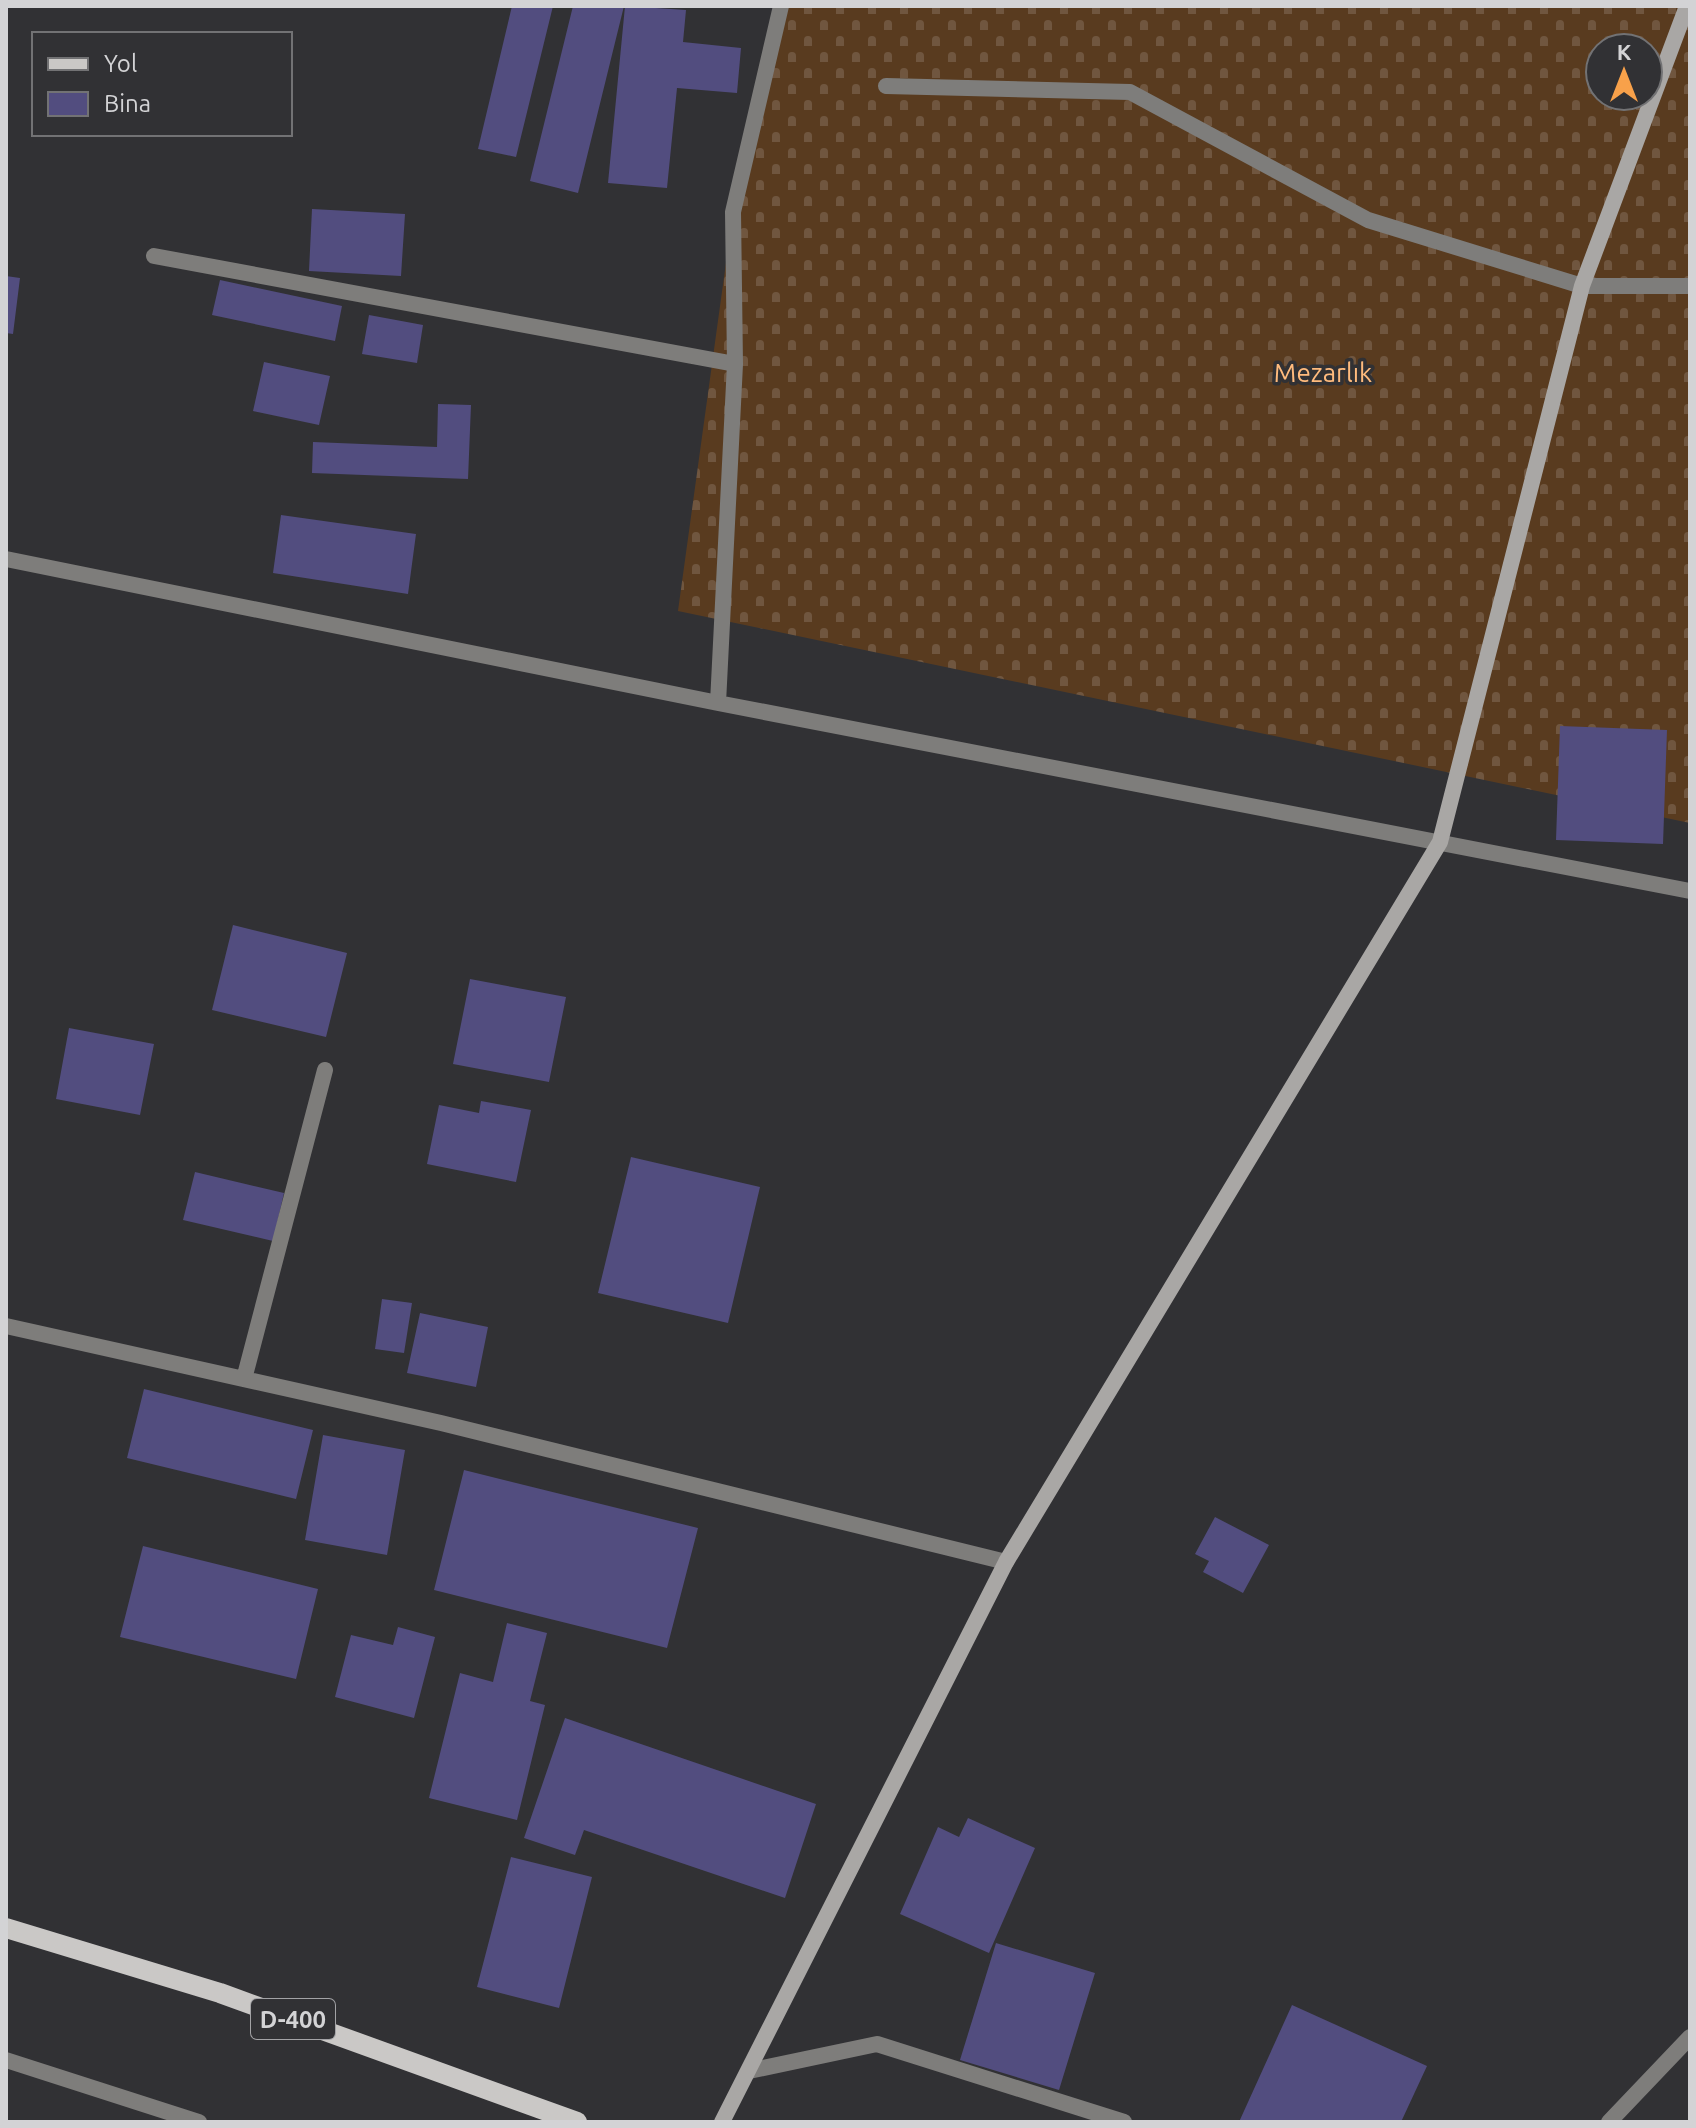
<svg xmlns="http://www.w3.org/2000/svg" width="1696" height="2128" viewBox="0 0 1696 2128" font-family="Ubuntu,sans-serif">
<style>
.cemetery{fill:url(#cemetery-stones);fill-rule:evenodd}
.building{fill:#524d7f}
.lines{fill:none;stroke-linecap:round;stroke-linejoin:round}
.lane{stroke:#7e7d7b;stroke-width:16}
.street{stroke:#7e7d7b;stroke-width:16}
.secondary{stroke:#a9a7a5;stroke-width:16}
.primary{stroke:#cac8c6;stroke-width:20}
.labels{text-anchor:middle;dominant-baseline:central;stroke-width:7;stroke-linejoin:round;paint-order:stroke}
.shield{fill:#313134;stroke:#a2a2a5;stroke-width:2}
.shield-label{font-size:24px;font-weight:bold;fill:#d3d3d5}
.park-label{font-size:26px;fill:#ffbb7d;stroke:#313134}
</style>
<defs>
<pattern id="cemetery-stones" width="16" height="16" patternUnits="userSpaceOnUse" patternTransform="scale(2)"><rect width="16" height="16" fill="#593b1f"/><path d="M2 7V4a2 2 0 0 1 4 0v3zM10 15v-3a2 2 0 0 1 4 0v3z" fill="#70563f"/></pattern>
</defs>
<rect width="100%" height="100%" fill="#313134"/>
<path class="cemetery" d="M781,6H1690V823L678,611L733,212ZM1600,48H1648V96H1600Z"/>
<path class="building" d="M512,6H553L516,157L478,149Z
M573,6H624L578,193L530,181Z
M625,6L686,10L683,42L741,48L737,93L677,88L667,188L608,183Z
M312,209L405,214L401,276L309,271Z
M6,276L20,278L13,334L6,333Z
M220,280L342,306L335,341L212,315Z
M369,315L423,325L417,363L362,354Z
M264,362L330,376L319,425L253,411Z
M438,404L471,405L468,479L312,473L313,442L437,447Z
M281,515L416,534L408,594L273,573Z
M1560,726L1667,730L1663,844L1556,840Z
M233,925L347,953L326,1037L212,1010Z
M470,979L566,997L549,1082L453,1064Z
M69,1028L154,1044L140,1115L56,1099Z
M481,1101L531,1110L516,1182L427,1164L439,1105L479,1113Z
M631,1157L760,1187L728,1323L598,1293Z
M195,1172L284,1193L273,1241L183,1220Z
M382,1299L412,1303L404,1353L375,1349Z
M420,1313L488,1327L476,1387L407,1373Z
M144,1389L313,1430L296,1499L127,1458Z
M323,1435L405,1450L387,1555L305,1540Z
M464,1470L698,1528L667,1648L434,1590Z
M1215,1517L1269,1545L1243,1593L1203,1572L1209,1561L1195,1554Z
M143,1546L318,1589L296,1679L120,1637Z
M507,1623L547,1633L530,1701L545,1705L517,1820L429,1798L460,1673L493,1682Z
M398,1627L435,1637L414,1718L335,1697L351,1635L393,1645Z
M565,1718L816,1804L785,1898L584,1830L575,1855L524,1838Z
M968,1818L1035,1848L989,1953L900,1914L938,1827L959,1837Z
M511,1857L592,1877L559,2008L477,1987Z
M996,1943L1095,1973L1059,2090L960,2060Z
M1292,2005L1427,2066L1401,2122H1239Z"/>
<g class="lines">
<path class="lane" d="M749,2071L877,2044L1124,2122"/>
<path class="street" d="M886,86L1130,92L1368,220L1582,286H1690
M154,256L735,364
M6,559L718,703L1690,891
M718,703L735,364L733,212L781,6
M6,1326L441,1423L1006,1562
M244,1379L325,1070
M6,2060L199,2122
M1609,2122L1690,2037"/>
<path class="secondary" d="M722,2122L1006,1562L1440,842L1582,286L1687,6"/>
<path class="primary" d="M6,1928L220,1993L577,2122"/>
</g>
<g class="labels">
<rect class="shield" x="251" y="1999" width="84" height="40" rx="6"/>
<g class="shield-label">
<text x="293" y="2019">D-400</text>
</g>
<g class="park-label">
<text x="1323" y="372">Mezarlık</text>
</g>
</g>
<rect width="1696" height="2128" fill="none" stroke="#d3d3d5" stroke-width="16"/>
<rect x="32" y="32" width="260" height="104" fill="#313134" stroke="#727274" stroke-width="2"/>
<rect x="48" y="58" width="40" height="12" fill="#cac8c6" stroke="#727274" stroke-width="2"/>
<text x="104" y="72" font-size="24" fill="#d3d3d5">Yol</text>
<rect x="48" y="92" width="40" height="24" fill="#524d7f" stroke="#727274" stroke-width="2"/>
<text x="104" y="112" font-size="24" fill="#d3d3d5">Bina</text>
<g transform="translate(1624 72)"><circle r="38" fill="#313134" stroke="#727274" stroke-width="2"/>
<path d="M0-6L14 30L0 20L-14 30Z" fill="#f8a14a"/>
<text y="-12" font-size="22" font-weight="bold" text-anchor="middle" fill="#d3d3d5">K</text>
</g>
</svg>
